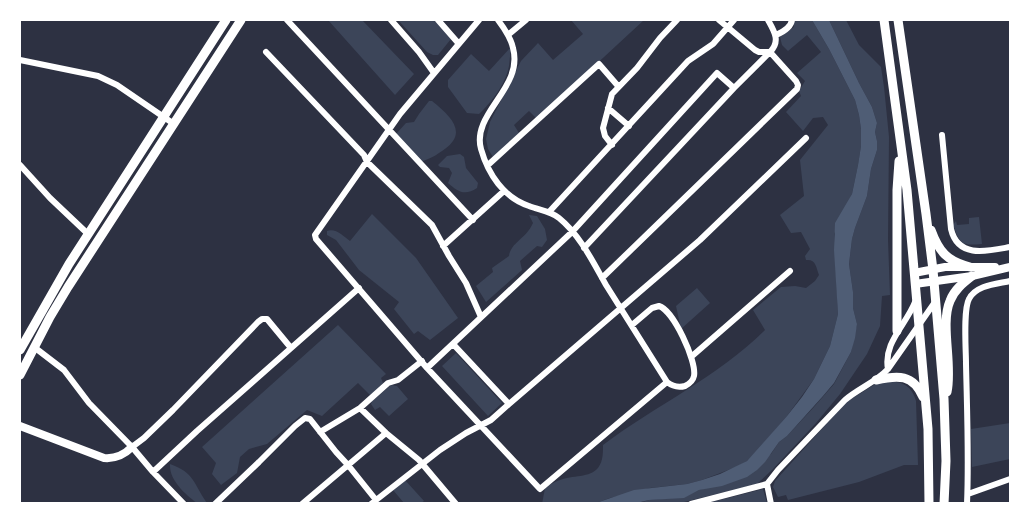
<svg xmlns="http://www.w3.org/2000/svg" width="1030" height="523" viewBox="0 0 1030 523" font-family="Ubuntu,sans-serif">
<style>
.green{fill:#3c4559}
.water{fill:#4f5d75}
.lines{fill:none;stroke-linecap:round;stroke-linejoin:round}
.minor{stroke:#fff;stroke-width:6}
.tertiary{stroke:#fff;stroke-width:8}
.primary{stroke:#fff;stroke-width:9}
</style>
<rect width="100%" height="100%" fill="#2d3142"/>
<path class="green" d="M328,20H362L414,74L395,95Z
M401,20H434L451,39L438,55H433L427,52L399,21Z
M571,20H644L537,119L529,111L514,125L519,133L493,157L488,149L486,139L490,122L521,61L538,43L553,60L583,34Z
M794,20H812L829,49L855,100L859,115L861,129V146L858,165L852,194L834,234L838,314L830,346L814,379L787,416L757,451L747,461L736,467L702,480L687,484L650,488L610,498L596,503L542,504L545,488C552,483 558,480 567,478C581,475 598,477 602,459C603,455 603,449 603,445C656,405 718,377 765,330L753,310L781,287L795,286L806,288L815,281L819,275C816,267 816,259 806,260L805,256L810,249L801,232L791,233L780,215L804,196L800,160L828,125L823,117L813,118L803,131L786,112L801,96L799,91L805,81L797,73L821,52L807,35L788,51L782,45L780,37L794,27Z
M829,20H846L859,45L881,67L884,87L889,137L888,240L890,295L882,296L880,326L867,354L840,394L816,423L772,470L757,484L680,503L636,504L649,500L684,497L699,490L709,487L771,454L779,442L787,436L813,408L834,384L851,352L857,324L853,308V292L849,264L852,239L855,228L867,196L871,169L877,150V141L875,132L877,123L872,107L859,83Z
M511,47C510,53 510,59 509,66C506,83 492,102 479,114L467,113L448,87V80L471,54L489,71Z
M429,101H432C453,118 470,135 439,153C434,157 427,159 421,162L396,134L406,123L414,122L419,114Z
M460,154L464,157L466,168L478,183L477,188C465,196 458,192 448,183L452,173L449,168L440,167L438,165L447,156Z
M372,214L416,258L458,318L430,340L418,331L414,334L394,309L399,302L359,270L336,240L327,235V231C336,228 343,236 350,241Z
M529,215L537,216L545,229L547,240L542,247L537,246L520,261L522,270L486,302L476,286L493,272L492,268L509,256C511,242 526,239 533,223Z
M979,217L982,244C962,246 960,244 953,225L956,221L957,225L969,224V218Z
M697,288L710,303L681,329L676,306Z
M338,325L386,374L381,378L383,383L371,396L358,383L322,416L307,410L267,444L249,449L240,457L237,473L221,485L212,474L216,463L202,447Z
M456,353L502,403L488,416L442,366Z
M889,381C903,382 912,386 916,401L918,465H904L859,482L788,500L786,495L778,497L773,487L775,481L845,403L877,383Z
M391,385L397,386L408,399L389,416L380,407L375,410L371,404L372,401Z
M1010,423V459L972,467L971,429Z
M170,464C195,473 193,483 207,503H197C185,494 169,480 170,464Z
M405,480L424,501L421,503H404L393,490Z
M763,489L767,503L704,504Z"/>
<path class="water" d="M812,20H829L859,83L872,107L877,123L875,132L877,141V150L871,169L867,196L855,228L852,239L849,264L853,292V308L857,324L855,338L851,352L834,383L823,396L787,436L779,442L765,462L757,470L747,477L722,486L699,490L684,498L649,500L636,503H596L634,490L687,484L702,480L720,474L747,461L787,416L802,397L814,379L830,346L838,314L834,250L835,223L852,194L858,165L861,146V129L859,115L855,100L829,49Z"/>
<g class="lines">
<path class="minor" d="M287,20L473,220
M391,20L419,52L434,73
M438,20L459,44
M479,20L400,114L315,235L316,239L427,368L540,489L667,382C647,350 626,317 606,285C593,262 580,235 559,218C551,211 539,210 529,206C504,198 488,174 481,149C471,113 524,88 513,48C511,38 504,28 498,20
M719,20L755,50L759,52H770
M508,35L526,20
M776,35C783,32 791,27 792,20
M266,52L364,155L367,162L432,225L449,256L466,283L481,317
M20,60L98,76L117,85L174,124
M608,108L629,126
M942,135L951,229C958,259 988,251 1010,247
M612,145L605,136L603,128L612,94L637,68L660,38L677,20
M20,165L50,198L88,234
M488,165L599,64L618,86
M549,212L688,61L713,44L734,20
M443,246L504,191
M584,248L734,88L770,52
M602,278L797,89L798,85L796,81L770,52C781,41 774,31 768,20
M632,325L652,308L659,306C673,310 697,361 694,376C693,381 689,384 685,386C678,388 672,386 667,382
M453,344L509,404
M34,347L64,370L89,403L132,447L153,472L184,504
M691,357L790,271
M427,368L572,232L717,73L734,88
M888,369C883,343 906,325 915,302
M360,408L386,433L419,460L456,504
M320,432L360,408L388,383L398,380L422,361
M132,447L144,438L173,410L258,322L262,319H267L291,348
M153,472L197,431L359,288
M968,494L1010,479
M215,504L259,462L295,426L305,418L310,419L336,452L348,465L376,500
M302,504L386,433
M371,504L440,450L466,433L491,420L509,404L700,240L806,138
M691,504L767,484
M771,504L767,484L778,470L845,400C859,388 876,382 888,369L935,302
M967,504C969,457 967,410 966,364C966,350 963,310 969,299C976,285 997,284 1010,281"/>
<path class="tertiary" d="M914,273L945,267H995
M915,284L972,276L1010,267
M20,426L104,458C115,459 125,454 132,447"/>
<path class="primary" d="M884,20L907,190L928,429L929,504
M898,20L926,214L933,270L944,399L946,461L944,504
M931,230C939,252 947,261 970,267
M897,331V190L899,161
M20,350L69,264L226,20
M20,375L50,317L68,287L241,20
M876,380C898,375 913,374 923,397
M947,392C953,365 940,324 950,301C954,290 963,283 972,276"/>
</g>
<rect width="1030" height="523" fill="none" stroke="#ffffff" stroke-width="42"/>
</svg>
